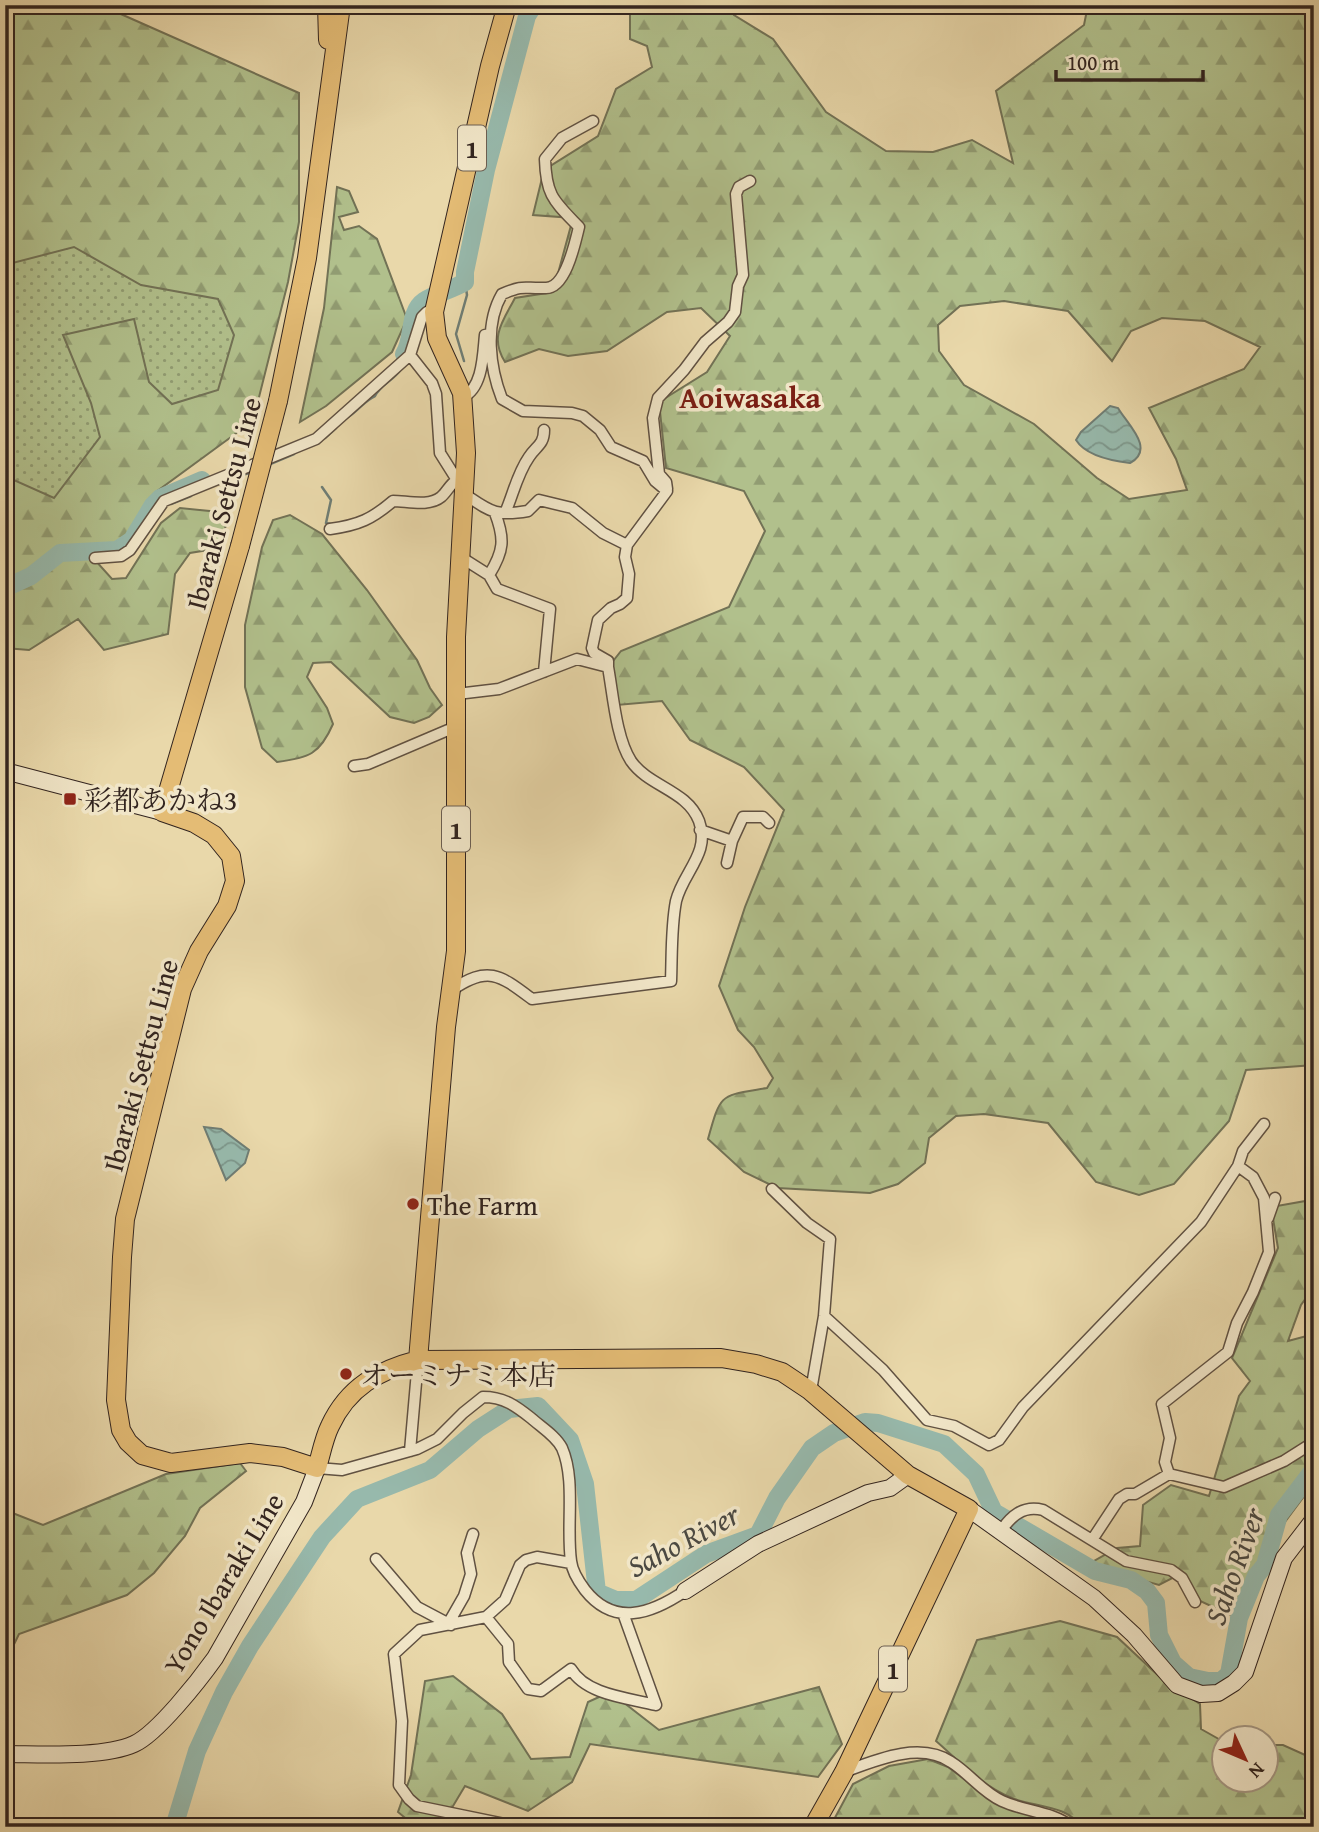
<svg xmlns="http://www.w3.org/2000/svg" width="1319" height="1832" viewBox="0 0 1319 1832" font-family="'Gentium Book Plus','Noto Serif JP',serif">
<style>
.grass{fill:url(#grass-dots);stroke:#727256;stroke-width:2}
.forest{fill:url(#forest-firs);stroke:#727256;stroke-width:2;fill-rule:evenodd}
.water{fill:url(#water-waves);stroke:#6f7d74;stroke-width:2}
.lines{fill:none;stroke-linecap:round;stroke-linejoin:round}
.stream{stroke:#6f7d74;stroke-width:2.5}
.river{stroke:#97b9ac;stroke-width:18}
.street-casing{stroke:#605142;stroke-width:13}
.secondary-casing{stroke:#32241f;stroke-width:18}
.primary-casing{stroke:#32241f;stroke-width:20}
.street{stroke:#f1e6c8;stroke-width:10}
.secondary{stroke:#f1e6c8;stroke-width:16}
.primary{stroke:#e4bc75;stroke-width:18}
.primary-bridge-casing{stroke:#32241f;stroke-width:20;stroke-linecap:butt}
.primary-bridge{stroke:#e4bc75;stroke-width:18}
.poi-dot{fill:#8f2418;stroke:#f1e6c8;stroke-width:2.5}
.labels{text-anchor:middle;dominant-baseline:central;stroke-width:7;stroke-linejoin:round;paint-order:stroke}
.shield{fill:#f1e6c8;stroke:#6b5e52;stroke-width:2}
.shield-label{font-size:26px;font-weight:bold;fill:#32241f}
.street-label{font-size:28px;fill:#32241f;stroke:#f1e6c8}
.poi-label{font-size:28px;fill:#32241f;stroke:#f1e6c8;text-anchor:start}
.neighbourhood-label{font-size:30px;font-weight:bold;fill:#7a1f14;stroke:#f1e6c8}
.water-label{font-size:30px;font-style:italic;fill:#4b4942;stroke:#f1e6c8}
</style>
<defs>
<pattern id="grass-dots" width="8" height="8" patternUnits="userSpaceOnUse" patternTransform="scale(1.75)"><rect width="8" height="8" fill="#b1c08c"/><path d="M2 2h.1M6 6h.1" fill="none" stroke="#919c72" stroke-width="1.8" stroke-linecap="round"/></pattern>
<pattern id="forest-firs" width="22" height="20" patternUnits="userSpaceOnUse" patternTransform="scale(1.75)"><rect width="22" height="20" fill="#b1c08c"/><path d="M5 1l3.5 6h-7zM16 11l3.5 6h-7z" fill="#919c72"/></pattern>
<pattern id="water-waves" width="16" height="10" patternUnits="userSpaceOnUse" patternTransform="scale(1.75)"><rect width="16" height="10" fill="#97b9ac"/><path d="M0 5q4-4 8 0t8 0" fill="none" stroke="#7c968b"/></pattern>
</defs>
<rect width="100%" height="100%" fill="#e9d8aa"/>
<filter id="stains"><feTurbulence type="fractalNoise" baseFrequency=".00286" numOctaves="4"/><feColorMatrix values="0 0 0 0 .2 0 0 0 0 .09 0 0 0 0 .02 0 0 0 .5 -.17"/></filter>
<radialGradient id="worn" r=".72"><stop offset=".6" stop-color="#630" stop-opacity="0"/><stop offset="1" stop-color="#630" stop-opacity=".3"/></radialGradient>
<path class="grass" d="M5,243L210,247L248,384L5,547Z"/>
<path class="forest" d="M5,5H105L114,11L299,93V222L288,282L253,421L156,492L131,535L94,559L112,579L126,578L161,523L180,508L229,513L220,548L190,553L175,574L168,634L104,650L78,619L29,650L5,648V476L54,498L100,437L91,403L63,335L134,319L149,382L172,404L218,390L234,335L218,299L141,285L74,247L5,265Z
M630,5H736L734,15L773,39L826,112L886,151L933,152L972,140L1013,163L996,91L1084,25L1088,5H1314V1065L1246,1070L1229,1121L1174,1184L1139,1195L1096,1182L1048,1123L984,1114L956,1116L929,1138L925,1163L898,1184L870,1193L777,1188L744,1172L708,1139C721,1092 720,1096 767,1088L773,1078L754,1047L738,1030L719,986L745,907L784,810L744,767L690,740L662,701L617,705L610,665L621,651L729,607L765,531L744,491L666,468L659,402L707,372L730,336L701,308L667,312L607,351L568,356L539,349L505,362C489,337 503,321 515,298L553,292L573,218L533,215L544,170L598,136L616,89L652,67L647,46L630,39ZM1004,301L1068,311L1112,361L1131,331L1162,318L1205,321L1260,347L1244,369L1149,408L1176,459L1187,490L1129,499L1097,478L1034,424L964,385L939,351L938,325L960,306Z
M337,187L349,191L358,212L339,217L344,230L359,226L377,239L407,319L392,352L326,406L300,422L324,308Z
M290,515L322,534L367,590L417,660L430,688L442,705L429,717L414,723L390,717L331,662L313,663L307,677L327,708L333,724C320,754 309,758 277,762L262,748L245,687V625L262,547L273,520Z
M1314,1177V1287L1301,1305L1288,1341L1314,1334V1483L1267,1546L1230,1615L1198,1600L1180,1574L1159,1585L1087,1565L1117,1548L1140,1546L1143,1505L1171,1485L1209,1496L1239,1396L1250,1381L1232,1358L1278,1248L1271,1207L1305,1201Z
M240,1463L246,1471L200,1508L185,1536L154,1573L127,1595L19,1634L5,1663V1510L43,1525L166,1474Z
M1060,1621L1117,1637L1164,1681L1200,1704L1201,1729L1224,1742V1780H1266L1267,1745H1283L1314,1759V1827H1081C1068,1805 1034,1807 1012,1798C983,1787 959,1761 936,1741L977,1640Z
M453,1676L502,1714L531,1759L570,1757L588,1702L610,1692L659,1730L819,1687L842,1744L818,1777L590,1744L572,1782L528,1811L465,1786L444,1821L451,1827H416L398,1812L411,1775L425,1681Z
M928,1759L948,1767L996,1803L1042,1817L1063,1827H830L853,1784L889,1766Z"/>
<path class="water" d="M1110,406L1118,408C1127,424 1156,449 1130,463C1113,461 1086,456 1076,440L1081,432Z
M204,1127L221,1129L249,1150L245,1163L226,1180Z"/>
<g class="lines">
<path class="stream" d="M464,361L456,334L467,295L465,282
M348,417C359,410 364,401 375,396C380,385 394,380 401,369
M325,438L336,428
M268,465L294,454
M235,477L253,472
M322,487L331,500L326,523L331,524
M171,504L191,496"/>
<path class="river" d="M404,354C414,339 408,312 424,301C436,293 452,290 465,282V272L486,170L527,16L534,5
M5,588L31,576L60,553L117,550L132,540L153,505L160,498L202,480
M174,1827L197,1751L224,1692L250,1646L322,1537L357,1499L430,1470L478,1429L509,1409L538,1406L570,1440L585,1484L597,1592L616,1600H636L706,1554L758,1535L777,1498L812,1448L834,1433L865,1422L878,1423L944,1444L976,1474L994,1512L1095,1571L1131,1580L1147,1591L1156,1603L1159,1635L1173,1663L1189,1677L1208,1681H1221L1229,1674L1239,1618L1256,1576L1265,1565L1279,1515L1314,1469"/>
<g class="street-casing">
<path id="street" d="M593,121L562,138L545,159C546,196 554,201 579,227C575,243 566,288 546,288C523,289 526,284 502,294C484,325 490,368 502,399L523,411L572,413L583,416L600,430L611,447L643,461L655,481L667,491L627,545L625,557L629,574L627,598L620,604L611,608L598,620L592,648L594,653L608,661V667
M410,355L432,383L436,394L440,453L457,480H464
M463,397C483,388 483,354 485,335L490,334
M667,489L666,482L659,474L653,418L658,398L684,370L705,342L728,322L735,312L738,286L743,275L736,194L739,187L750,181
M463,493C490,511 494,517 528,511L539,500L572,508L603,533L627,545
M505,513C513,495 517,474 529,457C536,446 544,445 544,430
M330,529C359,525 372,519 393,501C407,501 429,507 441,497C447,492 450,484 457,480
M459,556L489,575L497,589L550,609L544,672
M95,558L121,556L130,550L164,501L316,439L410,355L422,317L427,312H434
M489,575C504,551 505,539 495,513
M354,766L368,764L448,730L455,731
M700,830L732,841
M727,863L732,841L743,817H763L769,823
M452,990C488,965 500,975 532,999L671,981C672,955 671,927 676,901C683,872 711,853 699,821C687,790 649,787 631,761C616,738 613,694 608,667L577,659L499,689L457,694
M1238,1166L1253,1177L1264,1198L1269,1252L1253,1292L1237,1323L1228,1352L1162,1404L1170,1438L1165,1462L1169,1474L1224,1487L1284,1461L1314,1442
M772,1189L807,1223L830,1239L824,1316L812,1385L809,1390
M1268,1218L1275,1198
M824,1316L883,1370L927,1420L954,1426L989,1445L999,1440L1023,1407L1201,1222L1238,1166L1243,1151L1264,1124
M410,1451L418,1360
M317,1468L342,1470L417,1449L437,1439L463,1413L483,1397C504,1397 516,1406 531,1418C541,1427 556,1436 562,1448C576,1480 566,1526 571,1561C572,1571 579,1582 585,1590C614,1627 651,1614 685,1591
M1000,1532C1011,1516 1023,1505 1043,1510L1126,1561L1171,1570L1182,1578L1195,1602
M1092,1540L1119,1499L1127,1494H1135L1169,1474
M376,1559L417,1607L451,1625
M486,1617L505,1600L520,1565L526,1560L537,1557L571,1563
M448,1624L464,1596L471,1574L467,1553L473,1534
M844,1772C876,1760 920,1741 951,1762C969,1773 982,1792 1002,1801C1026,1812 1051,1811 1072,1827
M519,1827L417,1806L409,1799L399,1785L402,1721L394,1654L420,1630L486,1617L508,1644L509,1662L528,1689L541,1691L571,1669C586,1695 629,1698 656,1705L623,1613"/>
</g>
<g class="secondary-casing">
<path id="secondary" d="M5,771L162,812
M969,1509L1094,1598L1134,1635L1177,1685L1201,1694L1218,1693L1234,1683L1245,1672L1284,1558L1314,1519
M685,1591L758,1544L868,1493L890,1488L908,1475
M5,1754C40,1754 103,1758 134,1744C157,1734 200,1679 215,1658L304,1502L317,1468"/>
</g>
<g class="primary-casing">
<path id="primary" d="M327,5L328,40
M278,401L307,258L341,5
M240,546L162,812L194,823L214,835L231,856L235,881L227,906L199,951L182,989L125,1219L122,1257L116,1400L121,1430L128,1442L142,1455L171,1463L250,1453L283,1457L317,1468C321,1454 324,1438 330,1426C348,1387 379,1370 418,1360L721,1358L756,1364L782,1372L809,1390L908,1475L969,1509L844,1772L813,1827
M418,1360L446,1027L456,951V637L466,453L462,393L437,338L434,312L490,66L507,5"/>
</g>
<use href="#street" class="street"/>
<use href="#secondary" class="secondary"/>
<use href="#primary" class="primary"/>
<g class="primary-bridge-casing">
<path id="primary-bridge" d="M240,546L278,401"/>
</g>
<use href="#primary-bridge" class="primary-bridge"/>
</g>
<g class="poi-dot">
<rect x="63" y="792" width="14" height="14" rx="3.5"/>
<circle cx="413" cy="1204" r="7"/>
<circle cx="346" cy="1374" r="7"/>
</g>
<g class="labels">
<g class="shield">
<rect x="458" y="125.5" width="28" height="45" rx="5"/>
<rect x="442" y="806.5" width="28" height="45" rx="5"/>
<rect x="879" y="1646.5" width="28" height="45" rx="5"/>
</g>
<g class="shield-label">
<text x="472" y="148">1</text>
<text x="456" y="829">1</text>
<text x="893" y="1669">1</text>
</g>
<g class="street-label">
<text transform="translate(223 503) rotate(-75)">Ibaraki Settsu Line</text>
<text transform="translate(140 1065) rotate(-75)">Ibaraki Settsu Line</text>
<text transform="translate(223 1583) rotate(-59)">Yono Ibaraki Line</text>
</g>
<g class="poi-label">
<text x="84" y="799">彩都あかね3</text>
<text x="427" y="1204">The Farm</text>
<text x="360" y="1374">オーミナミ本店</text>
</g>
<g class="neighbourhood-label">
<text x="750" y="397">Aoiwasaka</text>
</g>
<g class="water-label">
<text transform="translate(683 1540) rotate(-28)">Saho River</text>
<text transform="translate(1234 1566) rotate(-70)">Saho River</text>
</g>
</g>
<rect width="1319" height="1832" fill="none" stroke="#e9d8aa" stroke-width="28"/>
<rect x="7" y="7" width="1305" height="1818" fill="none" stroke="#32241f" stroke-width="3.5"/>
<rect x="14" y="14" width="1291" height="1804" fill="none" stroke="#32241f" stroke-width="2"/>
<g transform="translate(1245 1759) rotate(134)"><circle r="33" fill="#f1e6c8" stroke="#a59884" stroke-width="2"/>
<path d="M0-5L12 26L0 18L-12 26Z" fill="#8f2418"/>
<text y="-10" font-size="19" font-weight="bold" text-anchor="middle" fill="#32241f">N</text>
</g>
<path d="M1056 70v10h147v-10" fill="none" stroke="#32241f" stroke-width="3.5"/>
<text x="1067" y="70" font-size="21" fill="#32241f" stroke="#f1e6c8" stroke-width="5" paint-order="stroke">100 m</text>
<rect width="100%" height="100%" filter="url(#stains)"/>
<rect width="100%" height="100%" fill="url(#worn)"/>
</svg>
